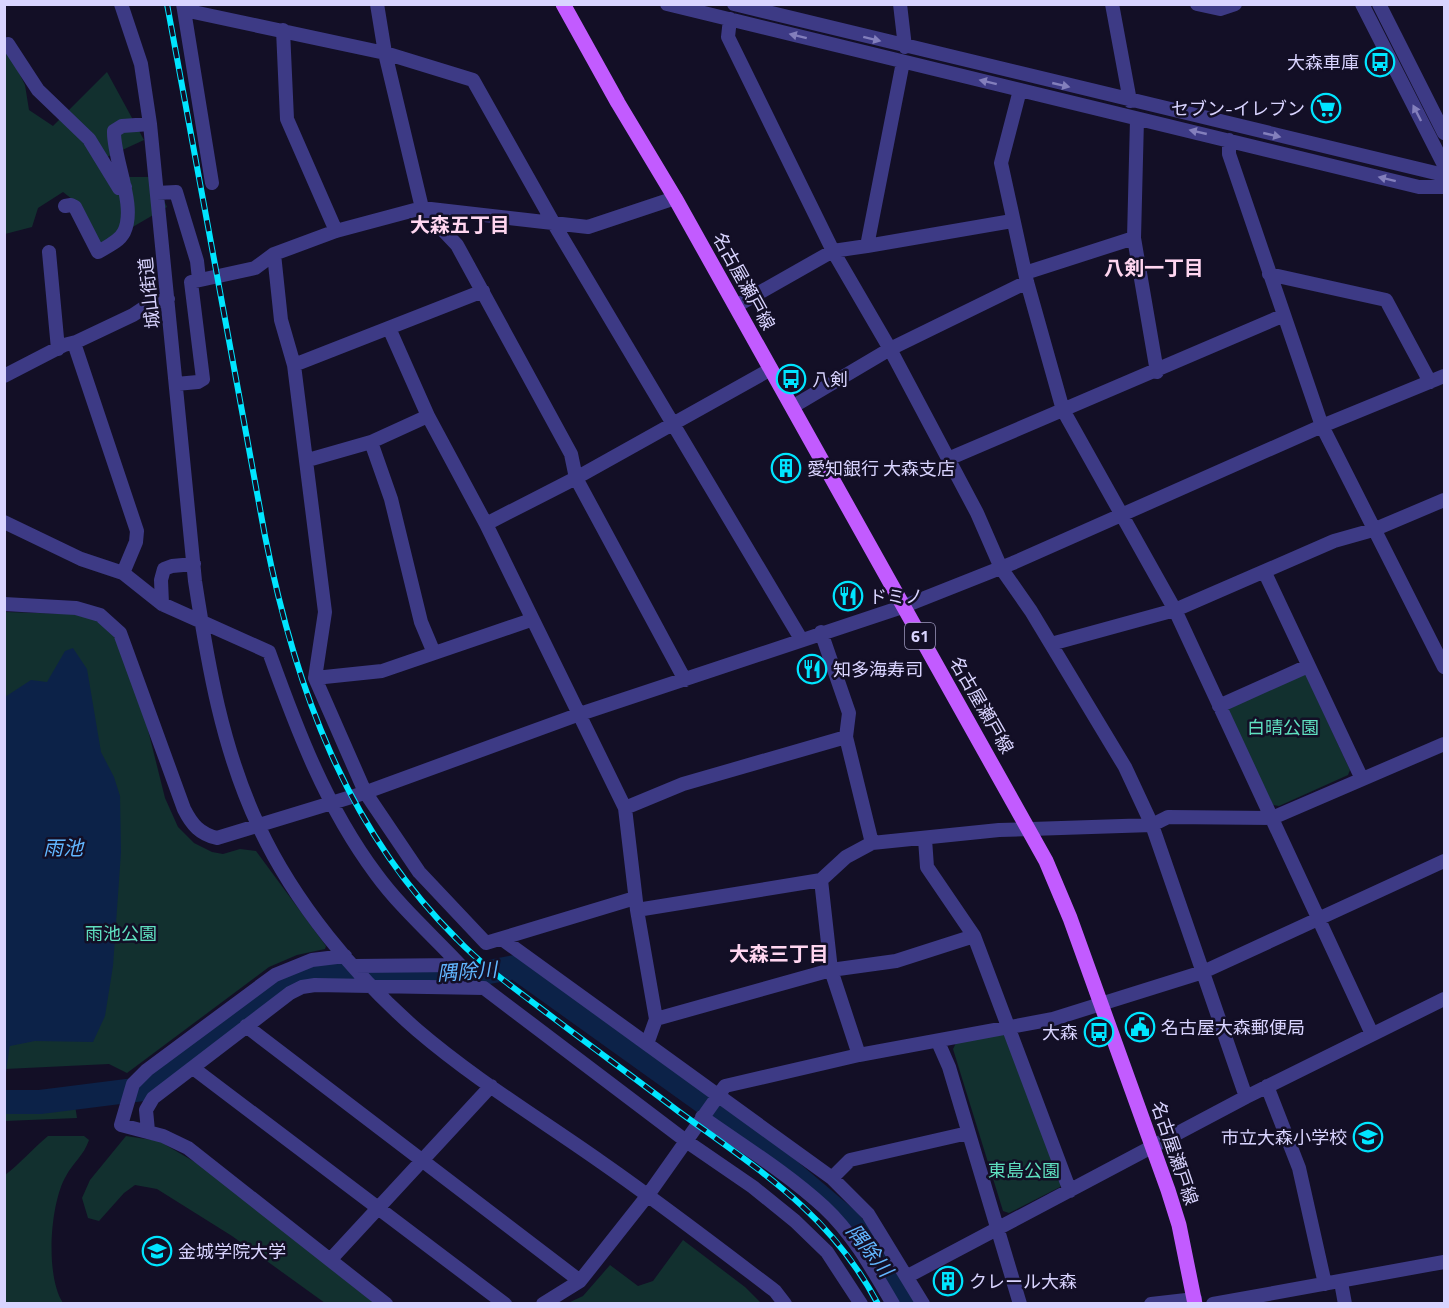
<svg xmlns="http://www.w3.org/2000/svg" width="1449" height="1308" viewBox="0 0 1449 1308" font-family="'Titillium Web','Noto Sans JP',sans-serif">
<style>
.green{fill:#12302f}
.water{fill:#0c2248}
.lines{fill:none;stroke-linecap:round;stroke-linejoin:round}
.stream{stroke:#0c2248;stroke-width:4}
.river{stroke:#0c2248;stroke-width:24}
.minor{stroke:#3d3a85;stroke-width:14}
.major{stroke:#c25bff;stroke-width:15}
.rail-casing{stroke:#00e5ff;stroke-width:6}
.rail{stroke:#130f26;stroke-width:4;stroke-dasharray:11;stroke-linecap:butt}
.oneway{fill:#837fbc}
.labels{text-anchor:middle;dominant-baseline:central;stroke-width:5;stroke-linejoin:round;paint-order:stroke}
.shield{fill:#130f26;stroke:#9e99be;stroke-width:1.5}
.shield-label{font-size:16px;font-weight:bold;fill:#d9d4ff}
.poi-label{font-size:18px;fill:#d9d4ff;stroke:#130f26;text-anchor:start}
.street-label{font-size:18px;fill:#d9d4ff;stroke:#130f26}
.park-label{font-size:18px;fill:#5fe0c0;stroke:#130f26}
.neighbourhood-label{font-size:20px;font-weight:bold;fill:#ffd6f0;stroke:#130f26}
.water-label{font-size:20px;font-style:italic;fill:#62b6ff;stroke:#130f26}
</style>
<rect width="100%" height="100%" fill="#130f26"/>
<path class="green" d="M8,51L25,85L29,110L53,126L107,72L144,140L107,157L118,177H153L167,207L100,246L81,206L63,192L38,208L32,227L5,234L4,54Z
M5,612L72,614L94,619L107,628L120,644L147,726L165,798L178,827L194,843L212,852L223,854L240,849L256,851L326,946L325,949L297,955L269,967L127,1073L109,1064L5,1069Z
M1305,673L1350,770L1348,775L1279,806L1273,805L1226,709Z
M1002,1034L1006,1037L1062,1183L1060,1187L1009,1213L1003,1211L953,1049L956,1043Z
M5,1105H75L77,1118L5,1121Z
M48,1136H84L89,1140C84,1155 73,1163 66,1176C50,1203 45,1276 63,1303H5V1175C21,1163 32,1149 48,1136Z
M126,1136L159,1141L205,1168L374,1303H325L232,1236L157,1189L135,1185L124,1193L99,1221L88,1218L82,1198L90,1180Z
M683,1240L745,1287L761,1303H568L583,1296L610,1265L638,1286L653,1281Z"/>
<path class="water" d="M73,648L87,669L101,752L114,777L120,796L121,852L113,966L105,1016L93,1042L35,1041L5,1047V697L31,680L47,682L65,651Z"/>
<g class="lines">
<path class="stream" d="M4,1073L8,1043"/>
<path class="river" d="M4,1102H40L143,1089L265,998L302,979L332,974H478L515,967L737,1126L849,1221L911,1304"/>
<path class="minor" d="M121,4L141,64L150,124L195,581C208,665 222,749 259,827C294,902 355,976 417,1030C474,1079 540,1119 601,1162C660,1203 717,1247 775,1291L785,1304
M183,4L212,183
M377,4L385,53L422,208L457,245L571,454L576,478L685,680
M667,4L1419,187H1444
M734,4L1444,175
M900,4L905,47
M1112,4L1130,101
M1197,4L1220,9L1235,4
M1362,4L1444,165
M1379,4L1444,133
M184,10L385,53L473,80L554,224L801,639
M730,19L728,37L833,251L890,349L977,513L1001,568L1031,611L1125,767L1152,825L1246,1097
M283,30L287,119L336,231
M4,46L8,44L38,90L89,139L119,188L125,187
M1020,90L1001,163L1027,282L1063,410L1175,610L1372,1034
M1137,119L1134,238L1157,372
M1229,140V154L1322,426L1444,667
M157,193L176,192L197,261L199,279
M65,206L71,205L75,207L98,252C106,247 119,242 124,232C137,206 113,159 114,131L122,126L150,124
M867,246L1012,221
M49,252L58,349
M274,254L281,320L294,365
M1025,273L1134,238
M1269,274L1386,300L1430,382
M483,291L294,365L325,612L315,678L365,792L419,872L486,943L635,898
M736,306L833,251L867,246L903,62
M389,328L428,416L486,524L625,808L637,910L656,1019L647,1044L832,1178L868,1214L923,1304
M74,343L137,531L136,542L123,573
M4,376L64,345L76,342L133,315L151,303L168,299
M176,384L198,382L203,379L191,282L255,268L274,254L336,231L422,208L588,227L675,198
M792,407L890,349L1027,282
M371,442L391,499L421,622L434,653
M948,459L1282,316
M308,460L371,442L428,416
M4,522L81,559L123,573L162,604L269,652C297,730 326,807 376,874C400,907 433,936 460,965L354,966
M486,524L576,478L771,369
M1265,573L1362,779
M4,604L76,608L100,615L120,633L184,809C192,825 200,834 217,838L361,794L580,714L902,607L1013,563L1322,426L1444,376
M162,604L161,580L164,569L172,566L194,564
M821,632L849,713L846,737L872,843
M1051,644L1175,610L1334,541L1373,530L1444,500
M315,678L382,671L531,620
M1219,706L1308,666
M625,808L683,784L846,737
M925,839L927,867L974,936L1070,1191
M821,880L831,970L859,1055
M637,910L821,880L846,857L872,843L999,830L1152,825L1168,817L1272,818L1444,744
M502,939L647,1044
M345,956L312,960L275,975L147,1070L133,1084L121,1125L163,1136L188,1148L386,1304
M656,1019L831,970L896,961L974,936
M246,1026L580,1281
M938,1042L949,1067L1020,1304
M193,1068L505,1304
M1267,1086L1299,1168L1325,1284
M702,1117C743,1146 787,1173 824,1207C853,1234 873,1270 893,1304
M148,1131L146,1110L153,1098L290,993L302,987L315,985L484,988L686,1141L753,1187L795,1221L827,1252L861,1304
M832,1178L850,1160L968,1133
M331,1259L491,1086
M908,1276L1246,1097L1444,999
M1341,1282L1345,1304
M543,1304L580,1281L648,1195L725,1086L859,1055L1053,1019L1203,972L1444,861
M1151,1304L1195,1299
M1213,1304L1444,1262"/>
<path class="major" d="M563,4L618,103L675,198L1046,861L1070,918L1168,1190L1179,1225L1195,1304"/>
<g class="rail-casing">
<path id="rail" d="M167,4L265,536C295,687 346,829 457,939C482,965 511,986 539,1007C585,1042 632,1076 678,1111C759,1170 830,1213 878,1304"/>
</g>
<use href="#rail" class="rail"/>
</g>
<defs><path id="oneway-solid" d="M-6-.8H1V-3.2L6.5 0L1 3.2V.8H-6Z" transform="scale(1.5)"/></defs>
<g class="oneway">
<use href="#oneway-solid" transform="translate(798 36) rotate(-166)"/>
<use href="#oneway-solid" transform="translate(872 39) rotate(14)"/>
<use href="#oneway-solid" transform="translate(988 82) rotate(-166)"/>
<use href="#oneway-solid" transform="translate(1061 85) rotate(13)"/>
<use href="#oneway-solid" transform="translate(1417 113) rotate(-117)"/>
<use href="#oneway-solid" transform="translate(1198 132) rotate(-167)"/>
<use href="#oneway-solid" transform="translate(1272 135) rotate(13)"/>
<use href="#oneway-solid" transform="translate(1387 179) rotate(-166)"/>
</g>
<defs>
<g id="bus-ring" transform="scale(1.5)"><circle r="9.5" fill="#130f26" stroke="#00e5ff" stroke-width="1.5"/><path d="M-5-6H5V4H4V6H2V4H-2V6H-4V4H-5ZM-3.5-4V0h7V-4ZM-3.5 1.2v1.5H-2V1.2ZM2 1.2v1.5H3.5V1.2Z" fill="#00e5ff"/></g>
<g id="supermarket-ring" transform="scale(1.5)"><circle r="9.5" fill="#130f26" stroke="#00e5ff" stroke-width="1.5"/><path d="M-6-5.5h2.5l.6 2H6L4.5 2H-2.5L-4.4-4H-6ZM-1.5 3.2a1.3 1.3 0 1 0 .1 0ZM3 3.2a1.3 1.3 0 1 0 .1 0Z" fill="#00e5ff"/></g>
<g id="building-ring" transform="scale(1.5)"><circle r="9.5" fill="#130f26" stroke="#00e5ff" stroke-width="1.5"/><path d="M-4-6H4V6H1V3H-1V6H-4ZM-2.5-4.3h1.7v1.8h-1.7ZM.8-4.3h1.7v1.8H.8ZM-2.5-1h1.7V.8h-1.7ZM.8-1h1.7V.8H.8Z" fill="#00e5ff"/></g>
<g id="restaurant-ring" transform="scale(1.5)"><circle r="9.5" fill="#130f26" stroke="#00e5ff" stroke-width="1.5"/><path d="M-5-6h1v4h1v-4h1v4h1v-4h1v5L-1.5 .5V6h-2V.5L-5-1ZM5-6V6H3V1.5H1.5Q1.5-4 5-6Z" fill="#00e5ff"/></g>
<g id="civic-ring" transform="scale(1.5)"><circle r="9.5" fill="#130f26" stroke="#00e5ff" stroke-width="1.5"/><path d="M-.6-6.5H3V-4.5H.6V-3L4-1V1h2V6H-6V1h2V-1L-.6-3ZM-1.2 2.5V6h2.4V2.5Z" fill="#00e5ff"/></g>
<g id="school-ring" transform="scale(1.5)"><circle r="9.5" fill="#130f26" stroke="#00e5ff" stroke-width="1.5"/><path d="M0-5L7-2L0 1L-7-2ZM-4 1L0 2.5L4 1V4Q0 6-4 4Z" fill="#00e5ff"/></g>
<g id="university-ring" transform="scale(1.5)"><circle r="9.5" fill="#130f26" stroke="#00e5ff" stroke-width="1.5"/><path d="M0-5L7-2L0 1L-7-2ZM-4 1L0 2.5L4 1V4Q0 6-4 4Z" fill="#00e5ff"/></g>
</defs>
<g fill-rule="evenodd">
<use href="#bus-ring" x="1380" y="62"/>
<use href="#supermarket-ring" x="1326" y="108"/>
<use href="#bus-ring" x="791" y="379"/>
<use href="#building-ring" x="786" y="468"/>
<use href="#restaurant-ring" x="848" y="596"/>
<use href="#restaurant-ring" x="812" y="669"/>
<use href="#civic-ring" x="1140" y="1027"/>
<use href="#bus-ring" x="1099" y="1032"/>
<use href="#school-ring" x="1368" y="1137"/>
<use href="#university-ring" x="157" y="1251"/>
<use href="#building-ring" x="948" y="1281"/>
</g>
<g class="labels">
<rect class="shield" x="905" y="623" width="30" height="26" rx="4.5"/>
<g class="shield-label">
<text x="920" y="636">61</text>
</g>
<g class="poi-label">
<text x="1359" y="62" text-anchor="end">大森車庫</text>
<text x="1305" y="108" text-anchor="end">セブン-イレブン</text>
<text x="812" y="379">八剣</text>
<text x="807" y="468">愛知銀行 大森支店</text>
<text x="869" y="596">ドミノ</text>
<text x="833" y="669">知多海寿司</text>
<text x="1161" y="1027">名古屋大森郵便局</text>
<text x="1078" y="1032" text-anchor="end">大森</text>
<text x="1347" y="1137" text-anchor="end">市立大森小学校</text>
<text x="178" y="1251">金城学院大学</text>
<text x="969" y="1281">クレール大森</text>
</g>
<g class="street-label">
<text transform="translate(744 281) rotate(61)">名古屋瀬戸線</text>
<text transform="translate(149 293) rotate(-96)">城山街道</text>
<text transform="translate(982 705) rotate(60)">名古屋瀬戸線</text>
<text transform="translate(1175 1153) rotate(71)">名古屋瀬戸線</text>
</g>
<g class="park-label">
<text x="1283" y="727">白晴公園</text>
<text x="121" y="933">雨池公園</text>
<text x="1024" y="1170">東島公園</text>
</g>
<g class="neighbourhood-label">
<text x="460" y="224">大森五丁目</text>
<text x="1154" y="267">八剣一丁目</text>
<text x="779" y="953">大森三丁目</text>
</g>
<g class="water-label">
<text x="63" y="847">雨池</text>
<text transform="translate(467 971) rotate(-4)">隅除川</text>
<text transform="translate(870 1250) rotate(52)">隅除川</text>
</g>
</g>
<rect width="1449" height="1308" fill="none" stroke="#d9d4ff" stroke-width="12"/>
</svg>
